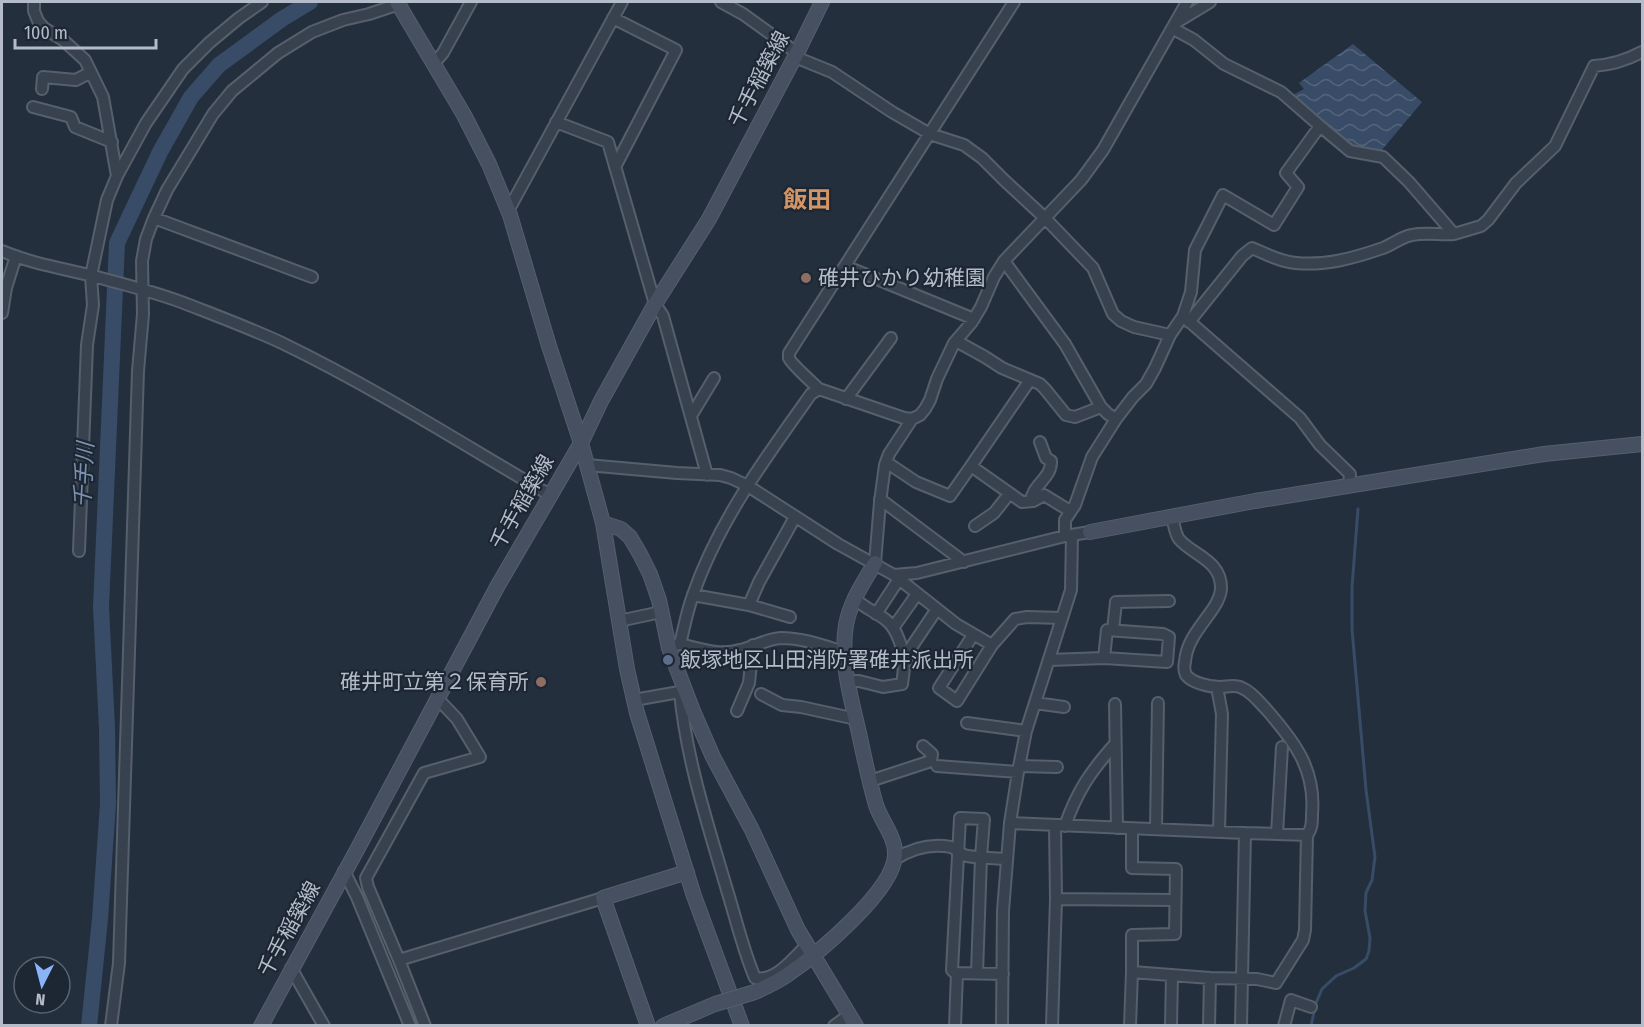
<svg xmlns="http://www.w3.org/2000/svg" width="1644" height="1027" viewBox="0 0 1644 1027" font-family="'Fira Sans Condensed','Noto Sans JP',sans-serif">
<style>
.water{fill:url(#water-waves)}
.lines{fill:none;stroke-linecap:round;stroke-linejoin:round}
.stream{stroke:#394c67;stroke-width:3}
.river{stroke:#394c67;stroke-width:16}
.street-casing{stroke:#565f6c;stroke-width:14}
.secondary-casing{stroke:#565f6c;stroke-width:16}
.street{stroke:#38414e;stroke-width:10}
.secondary{stroke:#465061;stroke-width:14}
.secondary-bridge-casing{stroke:#565f6c;stroke-width:16;stroke-linecap:butt}
.secondary-bridge{stroke:#465061;stroke-width:14}
.education-dot{fill:#8d6e63;stroke:#1d2633;stroke-width:2}
.service-dot{fill:#5c6f8a;stroke:#1d2633;stroke-width:2}
.labels{text-anchor:middle;dominant-baseline:central;stroke-width:4.5;stroke-linejoin:round;paint-order:stroke}
.street-label{font-size:21px;fill:#b4bcc9;stroke:#1d2633}
.poi-label{font-size:21px;fill:#b4bcc9;stroke:#1d2633;text-anchor:start}
.water-label{font-size:22px;font-style:italic;fill:#7c92b1;stroke:#1d2633}
.quarter-label{font-size:24px;font-weight:bold;fill:#d59563;stroke:#1d2633}
</style>
<defs>
<pattern id="water-waves" width="16" height="10" patternUnits="userSpaceOnUse" patternTransform="scale(1.5)"><rect width="16" height="10" fill="#394c67"/><path d="M0 5q4-4 8 0t8 0" fill="none" stroke="#53647b"/></pattern>
</defs>
<rect width="100%" height="100%" fill="#242f3e"/>
<path class="water" d="M1353,44L1422,102L1381,151L1351,145L1293,95L1304,89L1299,83Z"/>
<g class="lines">
<path class="stream" d="M1311,1026L1316,1003L1322,989L1336,976L1354,968L1366,959L1369,951L1370,938L1365,911L1366,893L1372,880L1375,857L1366,790L1352,629V587L1358,509"/>
<path class="river" d="M89,1026L100,919L108,804L107,728L101,607L117,243L160,152L191,97L219,65L282,19L310,2"/>
<g class="street-casing">
<path id="street" d="M34,2V11L38,21L44,28L63,40L85,60L103,97L117,176
M721,2L743,14L797,53
M1014,2L789,353C789,355 789,357 789,358C791,364 813,383 819,389L904,418L912,419L920,415L925,409L930,400L937,379L954,343L972,322L981,307L994,277L1004,261L1081,180L1103,150L1187,2
M613,18L676,50L615,167
M1177,22L1210,2
M1172,28L1194,40L1224,64L1281,92L1320,126
M795,57L832,72L892,112L930,134L964,145L982,158L1004,180L1045,218L1093,268L1113,314L1121,321L1134,327L1170,335
M434,63L443,53L471,2
M42,89L43,77L76,80L91,72
M33,107L71,117L75,127L112,142
M556,122L608,142L655,304L663,316L707,475
M508,211L622,2
M154,218L312,277
M1454,234L1481,226L1488,220L1516,183L1555,146L1594,66C1612,65 1627,60 1642,52
M2,251C30,263 60,268 89,275C122,284 157,292 189,305C220,317 252,329 282,343C375,388 461,443 550,495
M1004,261L1065,344L1101,407L1108,414L1116,419
M845,266L974,319
M2,313L6,288L16,256
M1183,316L1191,292L1195,250L1223,195L1274,225L1298,187L1286,173L1320,126L1350,151L1383,157L1409,182L1454,234C1440,235 1426,232 1412,235C1401,237 1393,244 1383,248C1354,258 1326,266 1296,263C1281,262 1266,254 1252,248L1242,256L1189,322
M956,341L985,357L1002,368L1040,384L1045,389L1066,415L1075,417L1101,407
M846,399L891,338
M691,416L714,378
M886,462L916,482L950,496L971,466L1022,502L1033,501L1044,495L1070,511
M587,465L677,473L720,475L731,478L748,486L838,544L894,575L956,624L992,645
M971,466L1030,380
M880,499L964,562
M1031,501C1032,485 1052,478 1051,461L1046,458L1040,442
M1172,517C1174,524 1175,534 1179,539C1192,555 1222,560 1221,589C1219,612 1187,631 1185,662C1184,666 1184,671 1186,675C1192,683 1210,687 1220,687C1227,687 1235,684 1242,688C1252,692 1259,702 1266,709C1294,741 1316,769 1312,814C1312,822 1312,829 1307,835L1245,833
M975,526L994,513L1009,494
M1065,536V520L1075,505L1092,457L1116,419L1133,397L1146,384L1155,368L1170,335L1183,316L1300,418L1320,445L1350,474L1349,486
M79,551L87,345L93,305L91,276L107,200L117,176L146,123L183,69L209,43L239,18L262,2
M875,563L880,502L885,465L889,454L912,419
M894,575L917,573L1065,536L1090,532
M693,595L749,605L790,617
M749,605L759,582L795,517
M876,614L899,579
M619,621L661,612
M893,628L917,594
M1113,630L1116,602L1169,601
M973,635L939,688L957,701L992,645L1015,619L1027,617L1062,618
M680,644C684,628 687,611 693,595C718,522 766,457 811,394L819,389
M676,645L680,644C700,649 720,656 740,650C754,647 766,639 781,638C803,638 824,646 844,652
M1049,660L1104,658L1167,662L1169,637L1163,634L1107,630L1104,658
M905,663L908,652L937,609
M848,681H859L883,687L902,684C903,677 904,671 904,664C904,651 897,628 886,620C876,612 864,608 854,598
M1217,687L1222,714L1219,832
M680,692C686,759 708,825 727,890C736,919 743,950 755,978C774,982 790,962 802,950
M761,694L782,705L801,707L856,719
M634,700L685,691
M1035,703L1064,707
M1115,704L1117,828
M737,711L749,683L753,645
M967,723L1026,731
M937,766L1018,772
M1019,766L1057,767
M870,781L931,761L932,754L923,746
M1010,823L1245,833L1241,1026
M1065,826C1077,791 1091,771 1115,744
M1156,829L1158,703
M1277,834L1282,747
M895,859C911,849 931,843 951,847C957,849 961,855 967,856C980,858 993,858 1006,859
M344,871L357,897L410,1026
M1056,899L1175,900
M399,960L603,898
M291,968L324,1026
M1132,972V935L1175,934L1176,869L1132,868V829
M957,973L954,972L952,970L960,818L984,819L981,857L977,973
M111,1026L119,963L138,371L143,314L142,261L146,239L154,218L167,190L213,114L232,91L278,53L312,32L343,20L369,14L399,4
M425,1026L399,960L368,887L366,878L424,773L480,757L457,719L438,699
M834,1026L849,1015
M955,1026L957,973L1003,974
M1002,1026L1003,911L1010,823L1018,772L1026,731L1071,590L1072,535
M1052,1026L1056,899L1055,825
M1130,1026L1132,972L1210,978L1257,979L1276,983L1303,940L1305,930L1307,835
M1171,1026L1172,975
M1209,1026L1210,978
M1284,1026L1291,1000L1311,1007"/>
</g>
<g class="secondary-casing">
<path id="secondary" d="M397,2L464,115L489,164L510,215L549,346L581,443L603,523L627,669L637,713L694,896L742,1026
M603,523L621,529L630,537L640,554L650,574L659,600L669,648L693,711L713,757L752,830L798,930L856,1026
M1090,532L1255,501L1544,454L1642,444
M755,992C766,987 777,982 787,975C816,955 894,891 895,855C896,837 881,821 876,805C869,781 864,757 859,733C851,699 840,661 846,625C850,602 863,583 875,563
M261,1026L358,848L497,587L581,443L601,401L655,304L709,219L797,53L822,2
M648,1026L603,898L687,872
M663,1026L715,1004"/>
</g>
<use href="#street" class="street"/>
<use href="#secondary" class="secondary"/>
<g class="secondary-bridge-casing">
<path id="secondary-bridge" d="M715,1004L755,992"/>
</g>
<use href="#secondary-bridge" class="secondary-bridge"/>
</g>
<g class="education-dot">
<circle cx="806" cy="278" r="6"/>
<circle cx="541" cy="682" r="6"/>
</g>
<circle class="service-dot" cx="668" cy="660" r="6"/>
<g class="labels">
<g class="street-label">
<text transform="translate(759 79) rotate(-62)">千手稲築線</text>
<text transform="translate(522 502) rotate(-60)">千手稲築線</text>
<text transform="translate(289 929) rotate(-61)">千手稲築線</text>
</g>
<g class="poi-label">
<text x="818" y="278">碓井ひかり幼稚園</text>
<text x="680" y="660">飯塚地区山田消防署碓井派出所</text>
<text x="529" y="682" text-anchor="end">碓井町立第２保育所</text>
</g>
<g class="water-label">
<text transform="translate(84 475) rotate(-87)">千手川</text>
</g>
<g class="quarter-label">
<text x="807" y="200">飯田</text>
</g>
</g>
<rect width="1644" height="1027" fill="none" stroke="#b4bcc9" stroke-width="6"/>
<g transform="translate(42 985) rotate(186)"><circle r="28" fill="#1d2633" stroke="#59626f" stroke-width="1.5"/>
<path d="M0-4.5L10 22L0 15L-10 22Z" fill="#8ab4f8"/>
<text y="-9" font-size="16" font-weight="bold" text-anchor="middle" fill="#b4bcc9">N</text>
</g>
<path d="M15 39v9h141v-9" fill="none" stroke="#b4bcc9" stroke-width="3"/>
<text x="24" y="39" font-size="18" fill="#b4bcc9" stroke="#1d2633" stroke-width="4.5" paint-order="stroke">100 m</text>
</svg>
